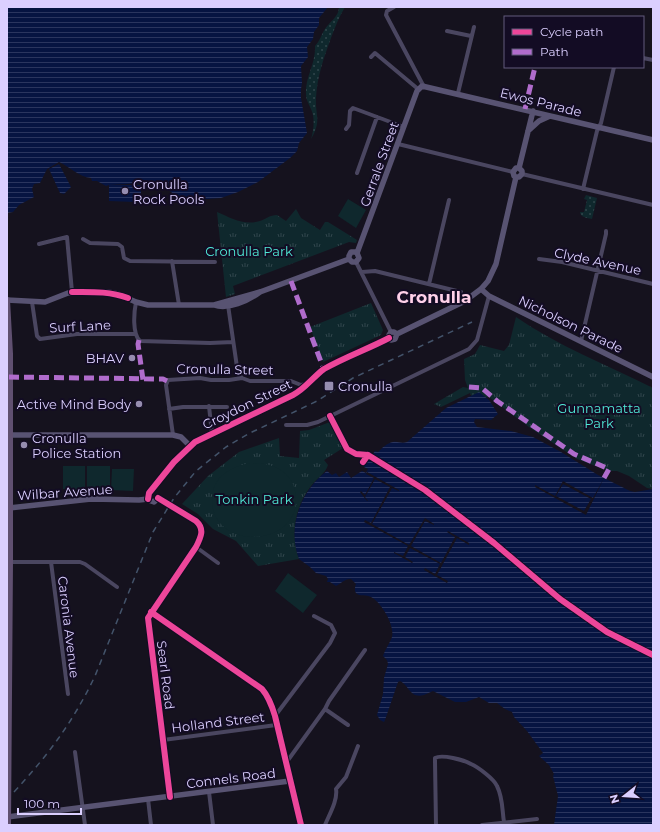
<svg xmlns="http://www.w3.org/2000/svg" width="660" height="832" viewBox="0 0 660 832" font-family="Montserrat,sans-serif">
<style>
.grass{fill:url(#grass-dots)}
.park{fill:url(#park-tufts)}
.pitch{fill:#0f282d}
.water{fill:url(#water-rules)}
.pier{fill:#15121e;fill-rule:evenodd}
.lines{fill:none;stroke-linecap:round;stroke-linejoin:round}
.ferry{stroke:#5da0ff;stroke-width:1;stroke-dasharray:5 4;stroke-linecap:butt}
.street{stroke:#4a4660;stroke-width:4}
.secondary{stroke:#585372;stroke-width:5.5}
.primary{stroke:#605071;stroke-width:6}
.rail{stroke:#43536a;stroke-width:1.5;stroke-dasharray:6 5;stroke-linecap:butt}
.quiet{stroke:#b06ccc;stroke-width:5;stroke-dasharray:10 5;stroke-linecap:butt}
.cycleway-casing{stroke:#130c24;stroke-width:8}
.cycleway{stroke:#ed469a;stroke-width:6}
.poi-dot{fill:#968db0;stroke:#130c24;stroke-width:1.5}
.labels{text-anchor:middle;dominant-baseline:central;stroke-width:4;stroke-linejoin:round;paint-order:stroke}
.street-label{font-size:13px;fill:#dbcfff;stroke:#130c24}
.poi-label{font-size:13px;fill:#dbcfff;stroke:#130c24;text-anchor:start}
.park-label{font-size:13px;fill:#50ead7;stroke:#130c24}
.district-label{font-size:17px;font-weight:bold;fill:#ffd1e9;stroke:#130c24}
</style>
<defs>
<pattern id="grass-dots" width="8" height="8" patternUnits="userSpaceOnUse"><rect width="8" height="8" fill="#0f282d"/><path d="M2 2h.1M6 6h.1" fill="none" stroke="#31464c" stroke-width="1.8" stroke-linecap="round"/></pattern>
<pattern id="park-tufts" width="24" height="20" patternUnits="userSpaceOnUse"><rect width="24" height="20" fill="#0f282d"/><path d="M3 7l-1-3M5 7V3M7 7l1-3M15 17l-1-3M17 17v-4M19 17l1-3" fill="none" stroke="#31464c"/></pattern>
<pattern id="water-rules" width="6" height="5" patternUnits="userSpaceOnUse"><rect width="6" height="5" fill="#061441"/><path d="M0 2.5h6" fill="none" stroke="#2a355e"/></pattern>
</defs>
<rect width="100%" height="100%" fill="#15121e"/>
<path class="grass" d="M339,7H345C339,17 335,27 331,38C324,57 317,77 316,98C315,116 322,120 311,139C314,130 315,117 311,109C309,104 306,100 306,94C305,77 316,64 315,46C320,41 321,35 325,29C329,22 339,17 339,7Z
M586,195L597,198L592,219C587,218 580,217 580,212H584L587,200L584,199Z"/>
<path class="park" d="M296,209L301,218L320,230L325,222H328L357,240L356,243L349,242L233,286L235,294L226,297L217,212C231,218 244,226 260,221C266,219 270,215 277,215L286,221Z
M371,303L383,330L381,335L323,362L310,327Z
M516,317C558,346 607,365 653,388V489L647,488L629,476L617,471H609L577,459L529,427L489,397L473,399L470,393L441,407L434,404L463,387L468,388L465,380L464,359L475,354L480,345L504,351L509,345Z
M330,422L343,448L324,460L328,465C325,474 317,478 311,486C295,506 290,535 299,559L258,566L236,541L213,529L198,514L182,504L208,476L239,452L279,438L280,456L299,458L300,431L309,430Z"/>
<path class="pitch" d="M348,199L366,210L356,228L338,216Z
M250,463C266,463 283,466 292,482C296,490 297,500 295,509C284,549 212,546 212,500C212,477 230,467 250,463Z
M63,466H85V490L63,489Z
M87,466H110V490H87Z
M112,469H134L133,491L111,490Z
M288,573L317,595L303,613L275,591Z"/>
<path class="water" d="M7,7H328L319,18V25L314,32L313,39L307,47L308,57L301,66L302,83L301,89V98L307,133L299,143L297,151L290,158L258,182L238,192L221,198L207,199L176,196L165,187L160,184L151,185L143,183L110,185H141V197L135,202L109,201V185L106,186L97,181H92L91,178C79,177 70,167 59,162L47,169L40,183L34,184L32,189L34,197L19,205L13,212L7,213Z
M59,164L71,187L64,194L60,193L49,169Z
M479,392L489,400L498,414L491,420L475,419L474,422L477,427L511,431L533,437L561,452L598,475L630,491L635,492L653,489V825H554L558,796L553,776L554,774L549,765L539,756L543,753L527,731L514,717L512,712L505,709L497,703H489L479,697L466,702H455L433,691C430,692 427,694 424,695C410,699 409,685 400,681L398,682L385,720L384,722L380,720L377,715L383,694L384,678L388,664L387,660L383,656C385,649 390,643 392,637C395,625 381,602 371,597C366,594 360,597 356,593C354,590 355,587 356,584L351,579C346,578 340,584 336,586L330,582H327L328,579L326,576L316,573L310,567L299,559C287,528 300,491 327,471L332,475L336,473L339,477L347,472L351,478L362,471L366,473L368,469L364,467L365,464L375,451L378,452C382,448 387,443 393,442C398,441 401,444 407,442L446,408Z"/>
<path class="pier" d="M371,454L402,472L400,476L368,458Z
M367,472L399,490V491L392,488L372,524L409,545L425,518L434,524V525L425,521L411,546L441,563L455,537L447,532L448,531L469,543V545L457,538L437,575L448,581L447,583L424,570L425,568L435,574L440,564L410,548L405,557L413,562L412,563L394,553V552L403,556L408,546L364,522L365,520L371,523L390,487L375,479L365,497L368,501H367L360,492L361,491L365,495L374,478L366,474Z
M604,478L586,515L535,487V485L555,496L563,481L593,498ZM563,484L591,499L584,511L556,496Z"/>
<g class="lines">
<path class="ferry" d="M401,474L425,490L494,543L560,599L607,632L653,655"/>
<path class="street" d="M394,7L387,11L386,15L423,85
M447,31L471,36
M371,57L375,53L418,89
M643,58L653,60
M458,93L474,27
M346,129L349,125L350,111L353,108L404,127
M398,144L513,172
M357,173L377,117
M522,174L653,205
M583,189L597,131L601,123L614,67
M83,239L90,243L118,244L122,247L124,258L130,261L215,262
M39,244L67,237L72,292
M539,259L562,262L653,284
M172,261L179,305
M356,262L391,332
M362,272L375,271L461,292
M429,284L449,200
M32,302L37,336L40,339L77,334H136
M136,302C134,312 132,334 140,341L210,343L233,342
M228,305L238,374L242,378
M581,341L606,234V231
M209,406L212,434
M169,409L183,407H227
M286,425H307L318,422L469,349L477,340L489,296
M173,435L166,385L168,380L200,378L211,380H229L242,378L250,381H291L301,385L306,384
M196,547L218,563
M10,562H80L85,564L117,587
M51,562L68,694
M151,612L148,618L170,797
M325,709L348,725
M275,716L330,643L335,633L331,625L314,616
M163,740L276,725
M75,752L85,825
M286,763L325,709L329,701L365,650
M209,792L213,825
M148,799L151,825
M325,825C329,815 338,800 336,789L346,777L358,746
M436,825L435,761V758C442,754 464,760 471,764C478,767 494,779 497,786C503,798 502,810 504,822
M482,825L537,819"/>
<path class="secondary" d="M528,131L539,121L550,116
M519,168L533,111
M516,177H519L522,174V171L519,168
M516,177L514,176L513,172L516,168H519
M357,253L417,91L422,86L653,140
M349,259L352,262H356L359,258L357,253
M349,259V256L351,252H355L357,253
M481,289L489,296L653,377
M7,300L45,302L68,293L108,292L118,294L136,302L148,305H214C228,310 248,301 260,292
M214,305L260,292L349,259
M397,334L465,301L481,289L488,281L496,264L516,177
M389,338V335L391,332H394L397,334
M389,338L391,340L395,339L397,334
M10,435H173L181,437L190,446
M158,498L196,521C205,529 201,537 196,547L151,612L262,689C269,697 272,706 275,716L301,825
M148,499L149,493L174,462L195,442L293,395C305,389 313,377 324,369C345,357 368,349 389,338
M148,499L151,501L154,502L158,498
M9,508L91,499L139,500L148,499
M7,817L290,781"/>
<path class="primary" d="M7,300L10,354V562L8,825"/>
<path class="rail" d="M14,792C49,754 73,722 95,676L153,532L174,498L196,471L226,447L248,434L317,401L353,378L472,322"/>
<path class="quiet" d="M525,109L535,67
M291,281L324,370
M139,340L138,344L143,380
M9,377L163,379L167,381
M469,387L482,388L497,401L574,454L609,469L604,478"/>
<g class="cycleway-casing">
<path id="cycleway" d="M72,292C91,292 109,291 128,298
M330,416L347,449L356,454L368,455L363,462
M368,455L425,490L494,543L560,599L607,632L653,655
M158,498L196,521C205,529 201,537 196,547L148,618L170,797
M148,499L149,493L174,462L195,442L293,395C305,389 313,377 324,369C345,357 368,349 389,338
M151,612L262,689C269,697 272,706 275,716L301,825"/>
</g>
<use href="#cycleway" class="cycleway"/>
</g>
<g class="poi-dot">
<circle cx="125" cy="191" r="4"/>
<circle cx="132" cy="358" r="4"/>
<rect x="324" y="381" width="10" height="10" rx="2"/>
<circle cx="139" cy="404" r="4"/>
<circle cx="24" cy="445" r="4"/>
</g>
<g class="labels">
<g class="street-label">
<text transform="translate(541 102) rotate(14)">Ewos Parade</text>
<text transform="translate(379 164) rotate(-70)">Gerrale Street</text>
<text transform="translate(598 261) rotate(12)">Clyde Avenue</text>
<text transform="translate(571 324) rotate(26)">Nicholson Parade</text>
<text transform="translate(80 326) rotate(-3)">Surf Lane</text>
<text transform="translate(225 369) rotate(1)">Cronulla Street</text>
<text transform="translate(247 404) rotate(-26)">Croydon Street</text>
<text transform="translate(65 492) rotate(-4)">Wilbar Avenue</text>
<text transform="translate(69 627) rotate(83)">Caronia Avenue</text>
<text transform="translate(166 675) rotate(83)">Searl Road</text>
<text transform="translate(218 722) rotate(-7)">Holland Street</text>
<text transform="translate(231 778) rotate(-7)">Connels Road</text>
</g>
<g class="poi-label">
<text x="133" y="184">Cronulla<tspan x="133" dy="15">Rock Pools</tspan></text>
<text x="124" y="358" text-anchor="end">BHAV</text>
<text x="338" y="386">Cronulla</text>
<text x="131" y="404" text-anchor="end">Active Mind Body</text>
<text x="32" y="438">Cronulla<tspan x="32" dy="15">Police Station</tspan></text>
</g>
<g class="park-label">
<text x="249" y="251">Cronulla Park</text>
<text x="599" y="408">Gunnamatta<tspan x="599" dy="15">Park</tspan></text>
<text x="254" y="499">Tonkin Park</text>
</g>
<g class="district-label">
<text x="434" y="297">Cronulla</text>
</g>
</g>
<rect width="660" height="832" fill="none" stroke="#dbcfff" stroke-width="16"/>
<rect x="504" y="16" width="140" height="52" fill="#130c24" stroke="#635a7c"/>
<rect x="512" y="29" width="20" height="6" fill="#ed469a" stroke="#635a7c"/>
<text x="540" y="36" font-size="12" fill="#dbcfff">Cycle path</text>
<rect x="512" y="49" width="20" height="6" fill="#b06ccc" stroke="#635a7c"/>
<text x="540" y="56" font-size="12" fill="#dbcfff">Path</text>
<g transform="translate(624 796) rotate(253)" stroke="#130c24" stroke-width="3" paint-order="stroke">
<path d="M0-3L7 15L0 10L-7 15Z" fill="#dbcfff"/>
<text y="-6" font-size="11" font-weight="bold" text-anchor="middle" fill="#dbcfff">N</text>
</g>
<path d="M18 808v6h63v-6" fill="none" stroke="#dbcfff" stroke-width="2"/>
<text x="24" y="808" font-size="12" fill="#dbcfff" stroke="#130c24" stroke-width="3" paint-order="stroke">100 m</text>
</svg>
